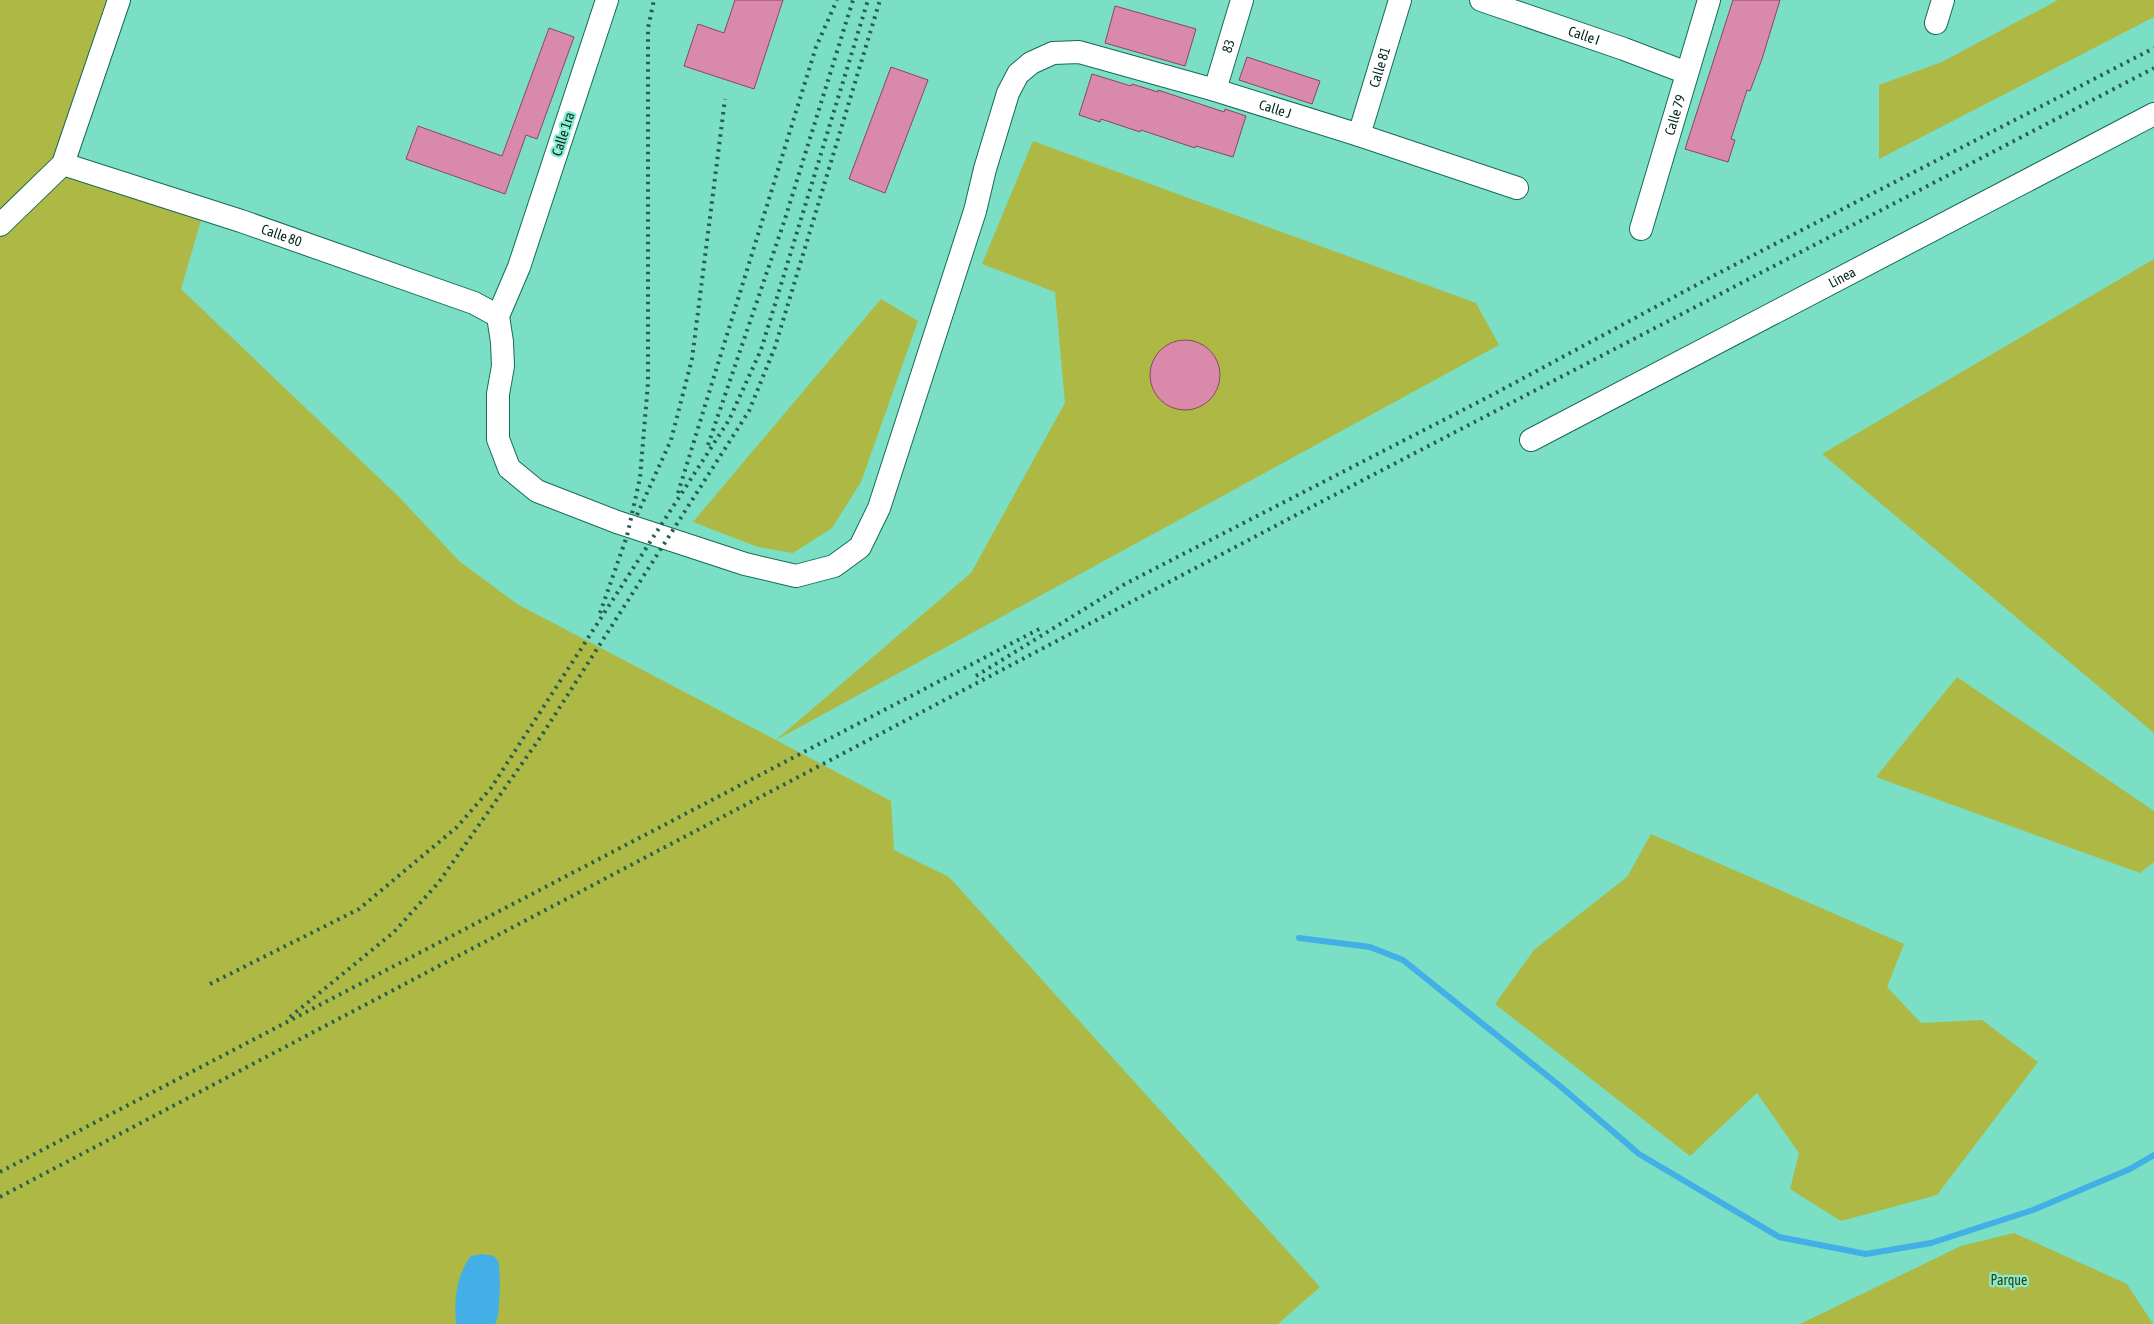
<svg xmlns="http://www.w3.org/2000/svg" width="2154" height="1324" viewBox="0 0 2154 1324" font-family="'Asap Condensed',sans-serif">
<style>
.green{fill:#adb944}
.water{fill:#42afe6}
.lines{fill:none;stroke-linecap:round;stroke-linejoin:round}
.stream{stroke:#42afe6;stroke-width:6}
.building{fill:#d98aaa;stroke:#8d4564}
.minor-casing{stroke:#156b59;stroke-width:24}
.minor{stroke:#fff;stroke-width:22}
.rail{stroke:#285e50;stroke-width:4;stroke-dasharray:2.5 5;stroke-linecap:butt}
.labels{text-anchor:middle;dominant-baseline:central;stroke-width:4.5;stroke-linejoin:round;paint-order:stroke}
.street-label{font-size:14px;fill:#04251e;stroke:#87ecd1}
.park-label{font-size:14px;fill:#393e04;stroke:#87ecd1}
</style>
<rect width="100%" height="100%" fill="#7adfc4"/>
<path class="green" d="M0,0H109L63,164L202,217L181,289L399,497L459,561L517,604L776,740L971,573L1065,403L1055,292L982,264L1033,141L1476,303L1499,345L776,740L891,801L894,850L949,877L1320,1287L1278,1324H0Z
M2058,0H2154V17L1879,159V85L1942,62Z
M2154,259V733L1822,454Z
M881,299L918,321L861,482L832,528L793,553L758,547L693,522Z
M1957,677L2154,811V862L2140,873L1876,777Z
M1651,834L1904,944L1887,987L1921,1023L1982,1020L2038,1062L1937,1195L1841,1221L1790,1189L1799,1153L1757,1093L1690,1156L1495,1004L1534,950L1627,877Z
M2014,1233L2127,1284L2153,1324H1800L1961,1246Z"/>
<path class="water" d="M482,1254L494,1256L499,1263L500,1286L498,1316L495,1324H456C454,1299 456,1276 471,1256Z"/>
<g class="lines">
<path class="stream" d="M1299,938L1370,947L1403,960L1560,1086L1639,1154L1779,1237L1866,1254L1931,1243L2033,1210L2130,1169L2154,1155"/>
</g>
<path class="building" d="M735,0H783L754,89L684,66L698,24L724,33Z
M1733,0H1780L1762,59L1750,91L1747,90L1731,139L1735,140L1728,162L1685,149Z
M1115,6L1196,29L1185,66L1105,43Z
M549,28L574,37L537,139L526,135L505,194L406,159L418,126L502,156Z
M1247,57L1320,81L1312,104L1239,80Z
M891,67L928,80L885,193L849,179Z
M1092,74L1131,86L1132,84L1158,92V90L1224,112L1225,109L1246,116L1233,157L1196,146L1195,148L1141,130L1140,132L1101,119L1100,122L1079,115Z
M1150 375a35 35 0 1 1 70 0a35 35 0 1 1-70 0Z"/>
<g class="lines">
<g class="minor-casing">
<g id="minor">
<path id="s1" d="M607,0L519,267L498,316L502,342L503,366L498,394V439L509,468L537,491L617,522L745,564L796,576L834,566L860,547L879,508L975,211L985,169L1008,93L1018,74L1031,63L1053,53L1079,52L1215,90L1359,135L1517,188"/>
<path id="s2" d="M1481,0L1624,49L1687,73"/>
<path d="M1936,23L1943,0"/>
<path id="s3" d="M1215,90L1242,0"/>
<path id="s4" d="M1359,135L1400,0"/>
<path id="s5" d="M63,164L241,221L474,303L498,316"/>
<path d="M0,225L63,164L119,0"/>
<path id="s6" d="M1641,229L1709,0"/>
<path id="s7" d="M1531,440L2154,114"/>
</g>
</g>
<use href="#minor" class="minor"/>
<path class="rail" d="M708,445L784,222L853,0
M678,493L816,47L837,0
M637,515L671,440L692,359L725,99
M600,613L627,536L640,478L648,383V28L654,0
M976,676L1125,584L1492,395L1713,276L2154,48
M210,984L359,909L457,827L491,788L729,420L761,350L868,0
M290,1017L394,932L439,882L542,735L749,411L775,347L880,0
M0,1172L1043,627
M0,1197L1319,503L2154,68"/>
</g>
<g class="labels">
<g class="street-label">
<text stroke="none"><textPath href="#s2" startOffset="109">Calle I</textPath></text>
<text stroke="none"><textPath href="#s3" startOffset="46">83</textPath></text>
<text stroke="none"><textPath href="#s4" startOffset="71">Calle 81</textPath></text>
<text stroke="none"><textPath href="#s1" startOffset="1641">Calle J</textPath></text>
<text stroke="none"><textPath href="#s6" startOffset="119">Calle 79</textPath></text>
<text transform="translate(563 134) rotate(-72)">Calle 1ra</text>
<text stroke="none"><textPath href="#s5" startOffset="230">Calle 80</textPath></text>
<text stroke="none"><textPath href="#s7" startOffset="351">Línea</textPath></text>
</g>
<g class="park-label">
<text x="2009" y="1280">Parque</text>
</g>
</g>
</svg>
